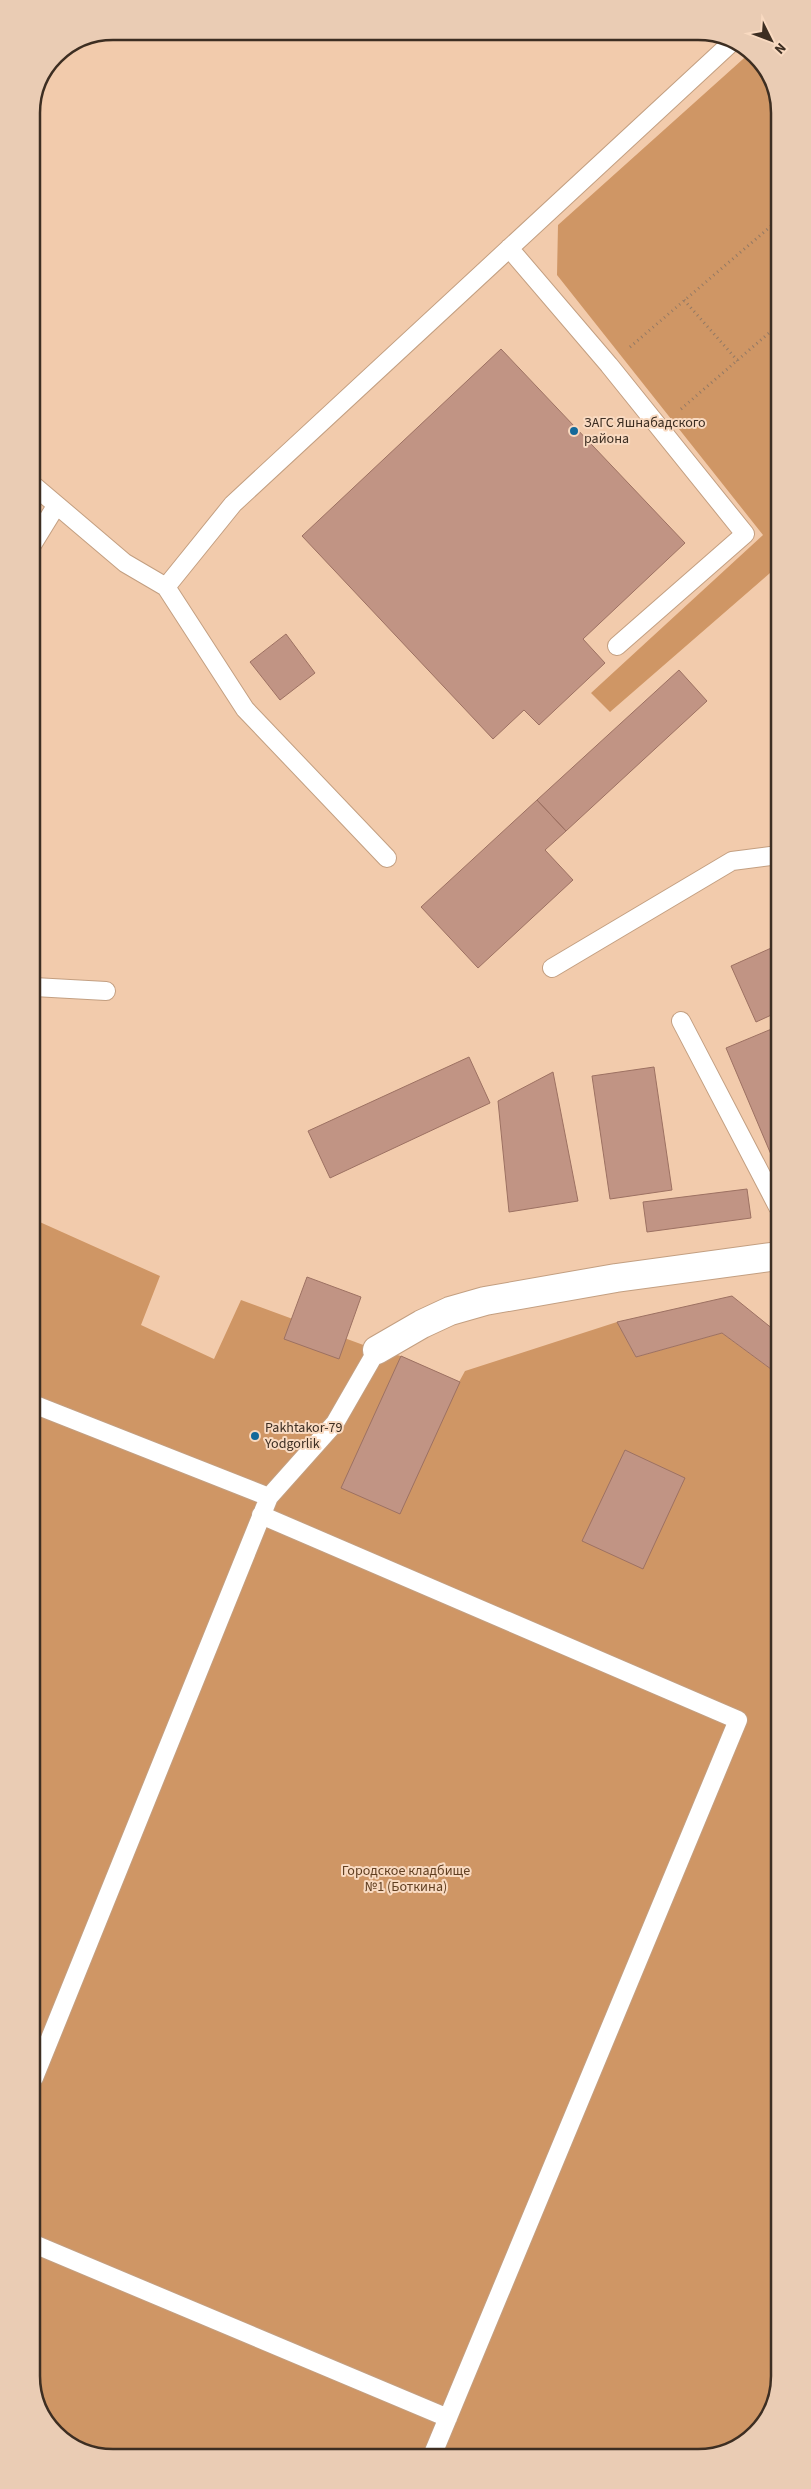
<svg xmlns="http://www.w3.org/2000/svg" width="811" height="2489" viewBox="0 0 811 2489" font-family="'Source Sans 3',sans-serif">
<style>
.green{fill:#cf9665}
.building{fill:#c19484;stroke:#9d7162}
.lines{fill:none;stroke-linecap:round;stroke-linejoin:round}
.lane-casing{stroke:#c39f81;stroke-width:20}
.street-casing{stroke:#c39f81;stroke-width:30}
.path{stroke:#937964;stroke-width:3;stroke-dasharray:1 4;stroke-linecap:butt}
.lane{stroke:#fff;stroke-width:18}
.street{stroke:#fff;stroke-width:28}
.poi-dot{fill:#14699a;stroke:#f9dac1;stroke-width:2}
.labels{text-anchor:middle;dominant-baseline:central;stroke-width:4;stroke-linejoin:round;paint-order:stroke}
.poi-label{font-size:14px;fill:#3d2e22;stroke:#f9dac1;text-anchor:start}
.park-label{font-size:14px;fill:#613f21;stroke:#f9dac1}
.rim{fill:none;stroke:#3d2e22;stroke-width:2.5}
</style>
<rect width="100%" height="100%" fill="#f2cbac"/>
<path class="green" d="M752,51L777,92L778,566L610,712L591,693L763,535L557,275L558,225Z
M33,1219L160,1276L141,1325L214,1359L241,1300L377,1350L401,1356L459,1382L465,1371L617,1322L636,1357L722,1333L779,1375L780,2376L763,2426L719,2455L107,2458L59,2438L34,2397Z"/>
<path class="building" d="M501,349L685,543L583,639L605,663L539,725L524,710L493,739L302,536Z
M286,634L315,673L280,700L250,662Z
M679,670L707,701L566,831L537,800Z
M537,800L566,831L545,850L573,880L478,968L421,907Z
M778,945V1012L756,1022L731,966Z
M774,1028L778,1039V1171L726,1048Z
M469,1057L490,1103L330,1178L308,1131Z
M654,1067L672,1190L610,1199L592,1076Z
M553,1072L578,1201L509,1212L498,1101Z
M747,1189L751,1218L647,1232L643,1202Z
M307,1277L361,1297L339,1359L284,1339Z
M732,1296L779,1334V1375L722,1333L636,1357L617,1322Z
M401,1356L460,1382L400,1514L341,1488Z
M625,1450L685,1478L643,1569L582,1541Z"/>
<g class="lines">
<g class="lane-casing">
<path id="lane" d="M509,248L609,365L745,534L617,646
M32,484L125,563L166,587
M32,545L56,506
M387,858L245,709L166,587L233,504L731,43
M552,968L732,861L778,855
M32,985L34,987L106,991
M681,1021L778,1207
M33,1404L269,1497
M261,1515L738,1720L432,2456
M34,2078L269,1497L335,1423L377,1350
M34,2244L448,2418"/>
</g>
<g class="street-casing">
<path id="street" d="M377,1350L422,1324L450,1311L485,1301L616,1278L778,1256"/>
</g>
<path class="path" d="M684,300L738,361
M630,347L777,221
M681,409L777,326"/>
<use href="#lane" class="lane"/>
<use href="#street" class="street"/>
</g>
<g class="poi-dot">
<circle cx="574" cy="431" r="5"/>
<circle cx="255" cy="1436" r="5"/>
</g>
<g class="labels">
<g class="poi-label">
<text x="584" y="423">ЗАГС Яшнабадского<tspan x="584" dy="16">района</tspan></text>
<text x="265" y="1428">Pakhtakor-79<tspan x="265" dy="16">Yodgorlik</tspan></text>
</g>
<g class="park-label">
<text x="406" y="1871">Городское кладбище<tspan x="406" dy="16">№1 (Боткина)</tspan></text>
</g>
</g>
<path d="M0 0H811V2489H0ZM113 40H698A73 73 0 0 1 771 113V2376A73 73 0 0 1 698 2449H113A73 73 0 0 1 40 2376V113A73 73 0 0 1 113 40Z" fill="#eaccb4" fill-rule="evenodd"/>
<path class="rim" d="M113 40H698A73 73 0 0 1 771 113V2376A73 73 0 0 1 698 2449H113A73 73 0 0 1 40 2376V113A73 73 0 0 1 113 40Z"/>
<g transform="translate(771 40) rotate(132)" stroke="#f9dac1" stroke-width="4" paint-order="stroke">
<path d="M0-4L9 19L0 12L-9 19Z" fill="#3d2e22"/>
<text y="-8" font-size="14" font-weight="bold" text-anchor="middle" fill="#3d2e22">N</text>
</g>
</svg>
